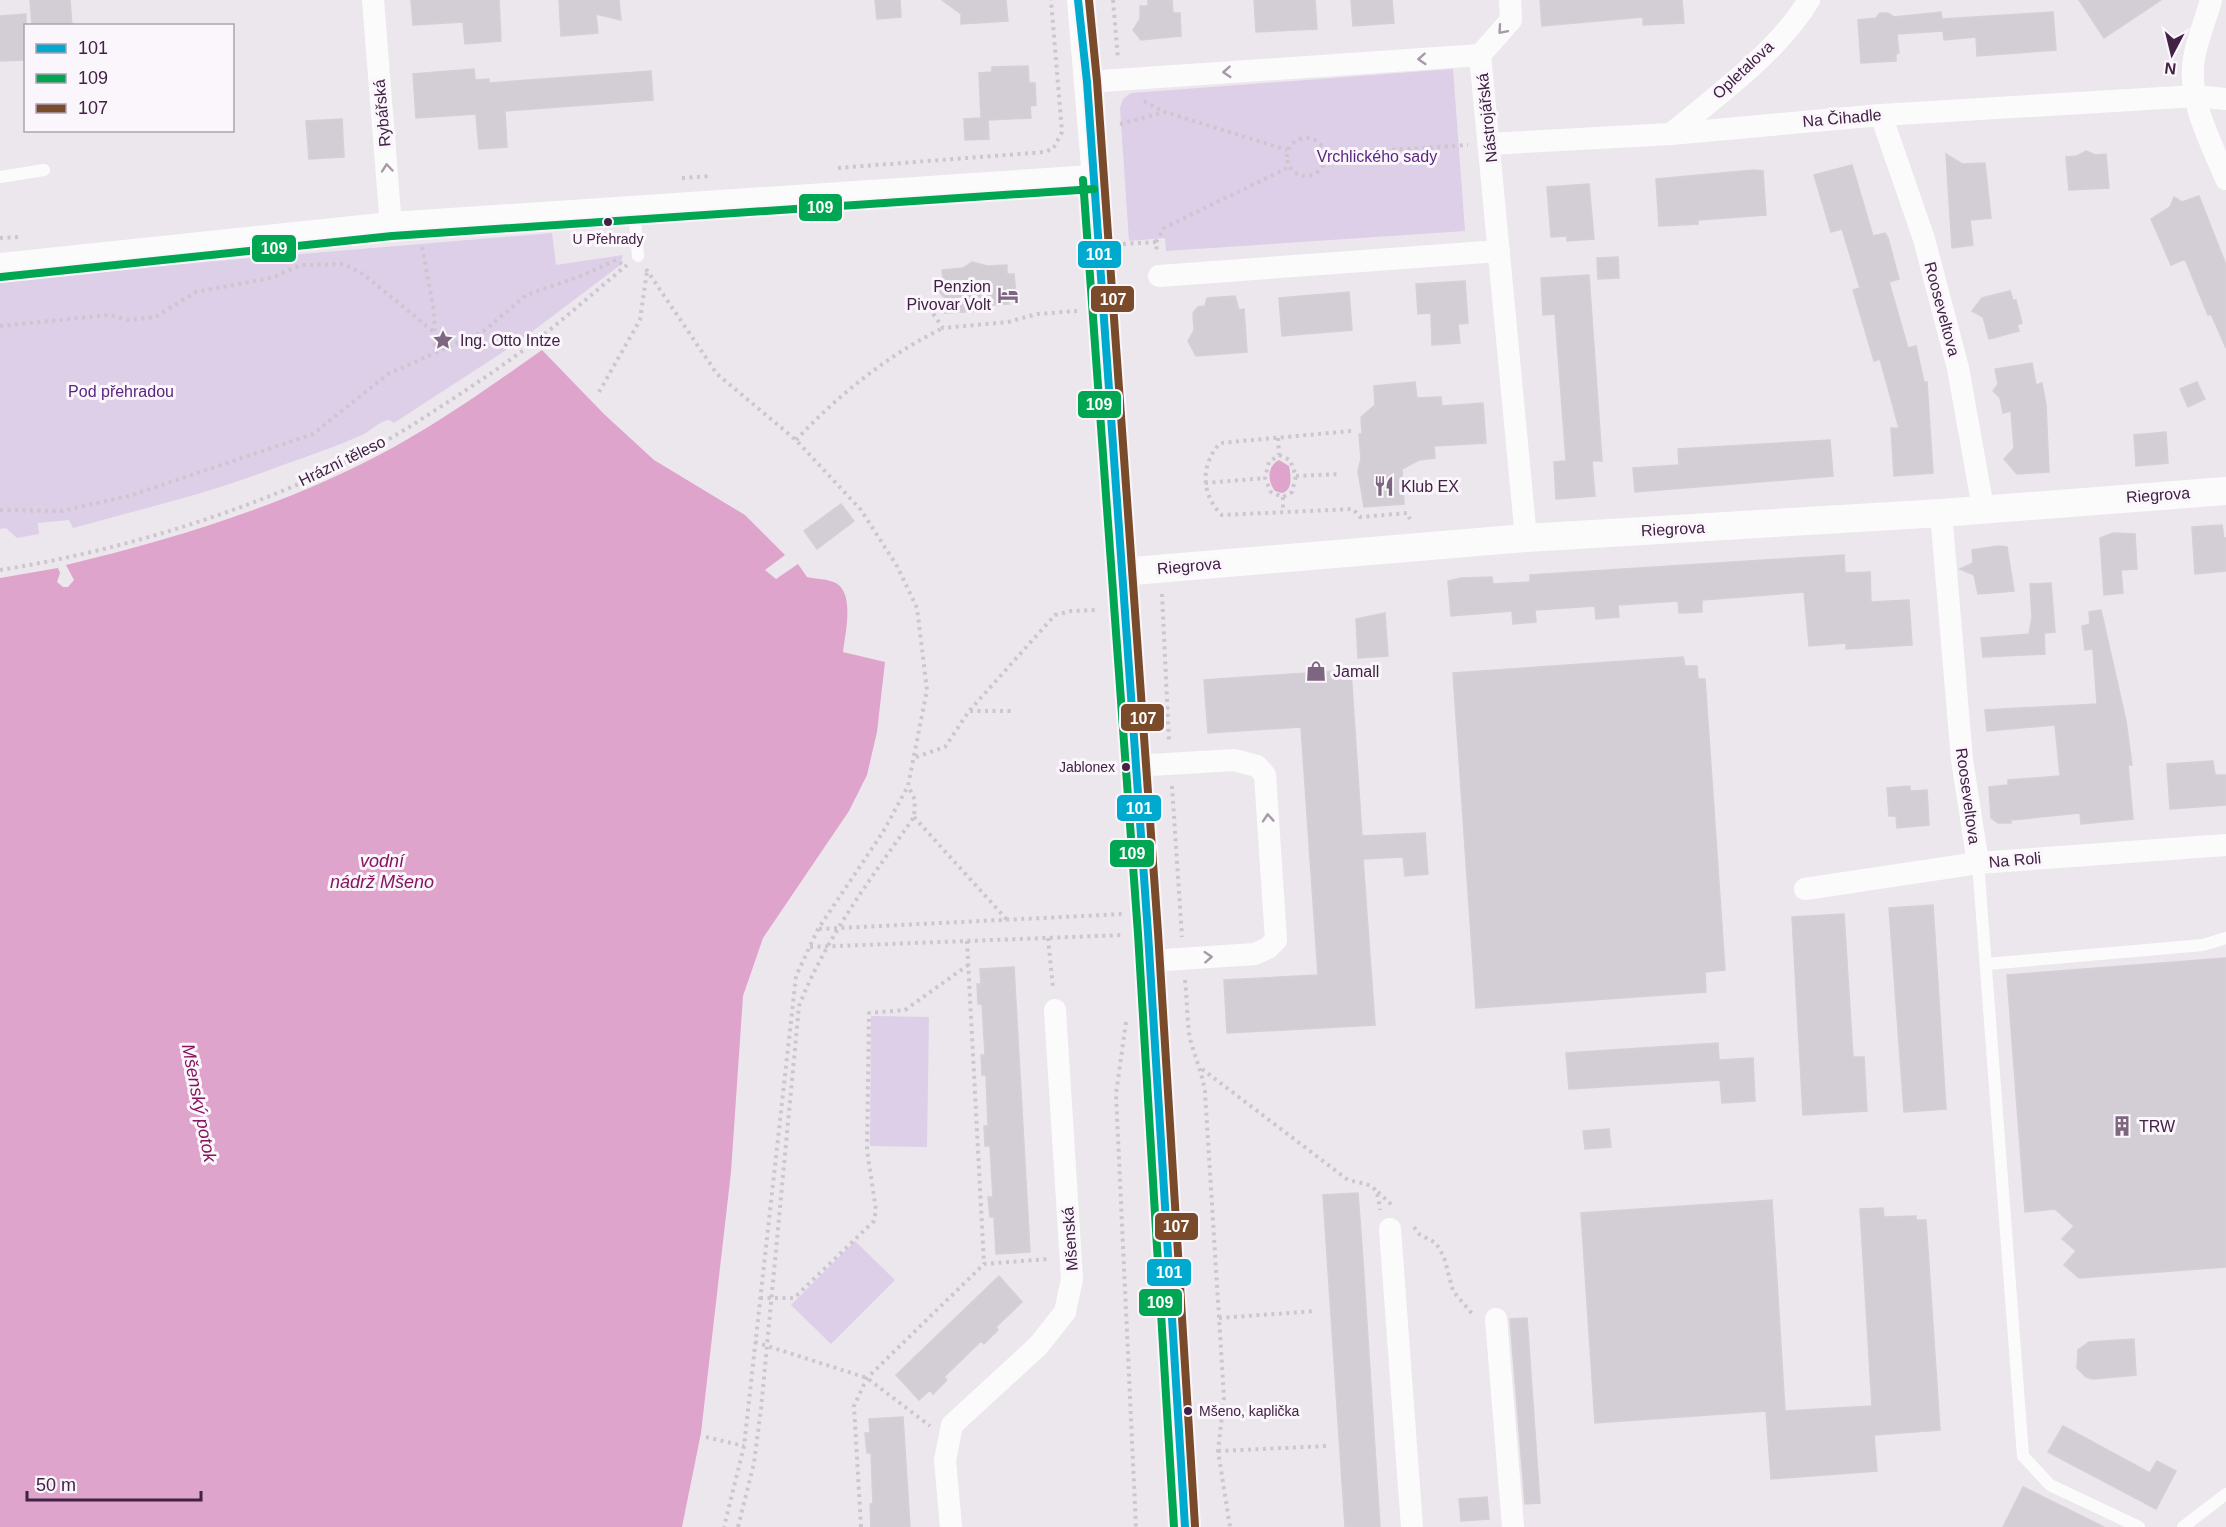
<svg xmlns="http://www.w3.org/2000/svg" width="2226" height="1527" viewBox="0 0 2226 1527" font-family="Helvetica,sans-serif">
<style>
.green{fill:#dccfe7}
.water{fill:#dfa4cb}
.building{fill:#d3ced5;stroke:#d5cfd6;stroke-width:1.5}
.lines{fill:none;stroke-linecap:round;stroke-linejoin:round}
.path{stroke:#cec6cf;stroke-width:4;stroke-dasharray:3 4.5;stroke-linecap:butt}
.service{stroke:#fcfbfc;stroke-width:12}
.minor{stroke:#fcfbfc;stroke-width:22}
.tertiary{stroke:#fcfbfc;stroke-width:28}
.bus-1-casing{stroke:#faf6fb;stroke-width:12}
.bus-2-casing{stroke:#faf6fb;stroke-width:12}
.bus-3-casing{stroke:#faf6fb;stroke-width:12}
.bus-1{stroke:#00a9ce;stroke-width:8}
.bus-2{stroke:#00a651;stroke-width:8}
.bus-3{stroke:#7a4b2a;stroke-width:8}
.oneway{stroke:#a899a9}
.bus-dot{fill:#412144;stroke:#faf6fb;stroke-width:2}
.labels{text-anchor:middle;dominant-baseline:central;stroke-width:6;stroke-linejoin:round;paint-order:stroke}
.bus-label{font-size:14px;fill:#412144;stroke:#faf6fb}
.street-label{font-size:16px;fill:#412144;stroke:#faf6fb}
.park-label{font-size:16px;fill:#5a2780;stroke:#faf6fb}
.poi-label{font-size:16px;fill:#412144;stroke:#faf6fb;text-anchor:start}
.water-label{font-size:18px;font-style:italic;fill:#87145e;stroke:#faf6fb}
.line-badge{stroke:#faf6fb;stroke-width:2}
.badge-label{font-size:16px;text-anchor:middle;font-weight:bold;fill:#fff}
</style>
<rect width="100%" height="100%" fill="#ece7ed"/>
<path class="green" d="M1453,69L1465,231L1166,251L1165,238L1129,241L1120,108L1123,99L1131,93Z
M552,233L556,265L623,255L619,266L517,343L394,423L389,420C377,422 373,430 362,435C335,447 308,456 280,466C213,492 142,509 73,528L69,520L38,523L39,534L17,538L6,528L0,529V283L170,265Z
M871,1016L929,1017L927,1147L870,1146Z
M855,1241L895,1280L831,1344L791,1305Z"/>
<path class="water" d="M542,350L604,414L654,460L745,515L785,555L765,570L776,579L798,564L807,577C816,579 828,579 836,583C855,594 845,634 843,652L885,662L877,732L867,775L849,811L763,938L743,996L731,1172L701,1433L682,1527H0V578L58,568L60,573L57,582L63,587H68L74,580L66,565C179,538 292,503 394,447C446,418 494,384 542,350Z
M1279,460L1289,466C1291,476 1293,490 1282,493L1275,491C1268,482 1266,467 1279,460Z"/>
<path class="building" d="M30,0H70L72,26H32Z
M411,0H499L501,41L465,44L463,22L413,25Z
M559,0H619L621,20L596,14L598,33L561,36Z
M875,0H900L901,17L877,19Z
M942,0H1006L1008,21L961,24V14Z
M1148,0H1172L1173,13H1180L1181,36L1141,40L1133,30L1140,19V6H1148Z
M1254,0H1315L1317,29L1256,32Z
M1351,0H1392L1394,23L1353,26Z
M1540,0H1682L1684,23L1643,25V17L1542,26Z
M2079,0H2161L2104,38Z
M1941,12L1942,19L2053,12L2056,50L1977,56L1976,37L1944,40L1943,31L1897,34L1899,53L1896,54V61L1861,63L1858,20L1876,18L1880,13H1888L1894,17Z
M26,14V60L0,61V16Z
M1028,66L1029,83H1035L1036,105L1030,106L1031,118L988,120L989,139L965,140L964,119L981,118L979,73L992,72V67Z
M474,69L475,80L489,79V83L651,71L653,100L505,111L507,147L479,149L476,114L416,118L413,74Z
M342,119L344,157L309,159L306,121Z
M2086,151L2095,155L2106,154L2109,188L2069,190L2066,157L2077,156Z
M1946,154L1962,164L1985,163L1991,218L1970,220L1973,245L1952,248Z
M1852,165L1873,236L1885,233L1888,238L1899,279L1889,282L1908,348L1916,346L1924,382H1927L1933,473L1894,476L1891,428H1899L1880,359L1874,361L1853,290L1860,288L1842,229L1831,232L1814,175Z
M1754,170L1763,171L1766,215L1698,220V224L1659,226L1656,179Z
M1589,184L1594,239L1567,241V236L1551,237L1547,187Z
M2199,196L2226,265V348L2211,314L2208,315L2185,259L2171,265L2151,219L2170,207L2174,197L2182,202Z
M1618,257L1619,278L1598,279L1597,258Z
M972,262L987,266L1007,265V274H1014L1016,295H1009V304L992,305V307L983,308V311L945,313L944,297L936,288L943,280L942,270L963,268Z
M1589,275L1602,461H1592L1595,496L1556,499L1554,462L1566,461L1555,314L1543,315L1541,278Z
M1465,281L1468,323L1458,324L1460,343L1432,345L1431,313L1418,314L1416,284Z
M2010,291L2013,300H2016L2022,323L2017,325L2019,331L1989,339L1983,317L1972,311L1982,298Z
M1349,292L1352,330L1282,336L1279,298Z
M1235,296L1239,310L1244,309L1247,352L1196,356L1188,341L1194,330L1193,313L1198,307L1205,306L1207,298Z
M2032,363L2036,385L2042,383L2046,405L2049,472L2017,474L2004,459L2014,448L2011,411L2003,413L2000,398L1993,391L1998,384L1995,369Z
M1415,382L1417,398L1441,397L1442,406L1483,403L1486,443L1434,446L1435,458L1419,460L1402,469L1404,504L1364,507L1358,471L1361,459L1359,434H1362L1361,417L1375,405L1374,386Z
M2197,382L2205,399L2188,407L2180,389Z
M2166,432L2168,463L2136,466L2134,435Z
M1830,440L1833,476L1635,492L1633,468L1679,465L1678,449Z
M841,504L854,521L817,549L804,531Z
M2222,525L2224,538H2226V571L2195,574L2192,527Z
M2113,533L2135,534L2137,569L2121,570L2123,593L2104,595L2100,538Z
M1998,546L2007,547L2014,591L1978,594L1974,575L1960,569L1973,563L1972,550Z
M1844,555L1845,573L1870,572L1871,602L1909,600L1912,645L1846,649V643L1809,646L1804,592L1702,600V612L1679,613L1678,601L1618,605L1619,617L1596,619L1595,606L1535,610L1536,622L1513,624L1512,611L1451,616L1448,581L1461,578L1492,577L1493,584L1530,582V575Z
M2051,583L2055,632L2044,633L2045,654L1983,657L1981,638L2031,634H2029L2032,618L2030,584Z
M2101,610L2126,721L2132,765H2128L2133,819L2081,824L2080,813L2011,820V823H1998L1991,818L1989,787L2008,785V780L2060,776L2055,725L1987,731L1985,710L2097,704L2093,649L2085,650L2082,626L2090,624L2089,612Z
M1385,613L1388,656L1358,658L1356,619Z
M1683,657L1685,666H1697L1698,679H1705L1725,970L1705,972L1706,992L1476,1008L1453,673Z
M1351,670L1362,836L1425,833L1428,874L1405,876L1403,857L1363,859L1375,1025L1227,1033L1224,980L1318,975L1301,727L1208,733L1204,680Z
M2213,761L2215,775H2226V805L2170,809L2167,764Z
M1910,786V791L1927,790L1929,825L1897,828L1896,816H1889L1887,788Z
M1933,905L1946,1109L1904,1112L1889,908Z
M1844,914L1853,1057H1864L1867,1111L1803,1115L1792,917Z
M2226,958V1267L2079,1278L2064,1265L2076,1251L2062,1239L2074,1226L2055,1209L2025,1212L2007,975Z
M1014,967L1030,1252L996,1254L994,1217H990L988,1197H993L990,1146H985L984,1126H988L986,1075H982L981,1055H985L982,1004H978L977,984H981L980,969Z
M1718,1043L1719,1060L1753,1058L1755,1101L1722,1103L1720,1080L1569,1089L1566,1053Z
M1609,1129L1611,1147L1585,1149L1583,1131Z
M1358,1193L1363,1261L1380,1527H1345L1323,1195Z
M1772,1200L1785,1411L1872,1406L1860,1209L1883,1208L1884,1217L1916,1216V1220H1926L1940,1430L1874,1435L1877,1471L1771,1479L1766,1411L1595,1423L1581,1213Z
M999,1276L1022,1302L996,1327L998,1330L984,1344L981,1341L944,1377L947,1380L933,1394L930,1390L919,1400L896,1375Z
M1527,1318L1540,1503L1525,1504L1510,1319Z
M2134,1339L2136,1375L2093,1379L2086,1377L2077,1368L2078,1350L2089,1342Z
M903,1417L910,1527H871L870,1504H873L871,1453H867L865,1433H870L869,1419Z
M2063,1426L2150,1473L2157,1461L2176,1471L2156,1509L2048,1452Z
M2023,1487L2104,1527H2003Z
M1487,1497L1489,1519L1461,1521L1459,1499Z"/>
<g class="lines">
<path class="path" d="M1113,0L1118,59
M1144,101L1164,112
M1120,124L1165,112L1287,150
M1287 157a19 19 0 1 1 38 0a19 19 0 1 1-38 0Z
M1325,154L1468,145
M838,168L1044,152L1053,149L1062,132L1051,0
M682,178L711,176
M0,238L20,237
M1156,242L1164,228L1289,167
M1123,244L1156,242L1157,254
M422,247L434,311L435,353
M646,269L717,374L796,440L861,510L897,566L917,608L927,690L908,786L883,832L818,929L796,976L744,1446L724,1527
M930,299L934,315L943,328L1008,322L1037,314L1077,311
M0,326L110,315L128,320L155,317L196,292L271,278L301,265L344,264L363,274L434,332
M599,392L640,320L647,271
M1351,431L1220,443C1200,465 1201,495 1222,515L1353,509L1360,517L1407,513L1410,519
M1278,438L1279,455
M796,440C838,395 888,355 943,328
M1279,455L1290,460L1296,476L1292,492L1283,497L1271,492L1265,478L1269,462Z
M1296,476L1340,474
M1205,483L1265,478
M1283,497V511
M0,510L61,511L129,496L313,434L388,374L484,331L526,295L581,276L616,260L622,264
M0,570C135,549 306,495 420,420C456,397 491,374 525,349C560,323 593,293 627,265
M1162,594L1169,742
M970,711H1012
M916,757L945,747L969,711L1055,615L1071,611L1096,610
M1172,786L1182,937
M914,817L1009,922
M819,929L1123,914
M1048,938L1053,988
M967,941L984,1264
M810,947L1123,935
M1185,980C1187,998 1187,1016 1189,1033C1193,1054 1202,1071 1205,1092L1224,1398L1218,1451L1230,1527
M1126,1022L1116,1094L1136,1527
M1202,1069L1348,1180C1372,1186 1377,1182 1380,1210
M1378,1192L1394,1207
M1414,1227L1419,1234L1436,1243L1444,1257L1453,1291L1474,1316
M760,1298H794L874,1221L876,1210L867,1150L869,1013L905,1010L968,965
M1219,1318L1316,1311
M755,1342L867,1378L930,1426
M706,1437L744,1446
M1218,1451L1327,1446
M738,1527L754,1463L761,1409L799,1006C826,937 872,877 914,817L915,800L908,786
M861,1527L854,1406L867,1378L984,1264L1048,1259"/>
<path class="service" d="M0,177L44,170
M634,210L638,256
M1978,863L2023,1456L2050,1485L2139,1527
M1987,964L2203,945L2226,938
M2183,1527L2226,1494"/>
<path class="minor" d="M373,0L391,226
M1078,0L1093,179
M2211,0C2206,19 2197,39 2194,58C2187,100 2211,142 2226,179
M1480,55L1526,538
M1480,55L1511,20L1510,0
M1087,82L1480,55
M1881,115L1924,239L1958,368L1983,508
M1671,134C1716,96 1779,51 1809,0
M1489,144L1671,134L1881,115L2196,96L2226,99
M1159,276L1499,251
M1941,513L1962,760L1978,863
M1134,766L1234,760L1257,766L1265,775L1276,940L1268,948L1255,954L1149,961
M1805,889L1978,863L2226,845
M1390,1229L1412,1527
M1496,1319L1513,1527
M951,1527L945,1460L952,1425L1038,1346L1065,1312L1072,1279L1055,1010"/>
<path class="tertiary" d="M0,267L391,226L1093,179L1148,933L1185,1527
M1121,572L1526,538L1941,513L2226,491"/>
<g class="bus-1-casing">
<path id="bus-1" d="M1078,0L1087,82L1148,933L1185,1527"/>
</g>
<g class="bus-2-casing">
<path id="bus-2" d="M1083,180L1138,934L1174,1527
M1,277L392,236L1094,189"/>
</g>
<g class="bus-3-casing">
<path id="bus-3" d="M1089,0L1097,81L1158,932L1195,1526"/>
</g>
<use href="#bus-1" class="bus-1"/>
<use href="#bus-2" class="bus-2"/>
<use href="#bus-3" class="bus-3"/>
</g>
<defs><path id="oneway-chevron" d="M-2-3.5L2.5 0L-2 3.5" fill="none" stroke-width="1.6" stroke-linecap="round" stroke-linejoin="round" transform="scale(1.5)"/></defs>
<g class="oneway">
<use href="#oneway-chevron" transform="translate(1502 30) rotate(131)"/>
<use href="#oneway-chevron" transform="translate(1422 59) rotate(176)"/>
<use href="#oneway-chevron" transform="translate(1227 72) rotate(176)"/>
<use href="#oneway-chevron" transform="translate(387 168) rotate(-95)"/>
<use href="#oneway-chevron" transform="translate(1268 818) rotate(-94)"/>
<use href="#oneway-chevron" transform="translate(1208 957) rotate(-4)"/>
</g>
<defs>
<g id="hotel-bare" transform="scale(1.62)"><path d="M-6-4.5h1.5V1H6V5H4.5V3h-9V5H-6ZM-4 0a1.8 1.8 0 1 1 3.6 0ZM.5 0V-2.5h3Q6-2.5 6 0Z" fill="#7d667f" stroke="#faf6fb" stroke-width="2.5" paint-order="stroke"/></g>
<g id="sight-bare" transform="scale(1.62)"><path d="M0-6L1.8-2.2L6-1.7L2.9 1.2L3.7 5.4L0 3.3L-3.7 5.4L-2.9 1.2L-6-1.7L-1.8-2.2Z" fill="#7d667f" stroke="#faf6fb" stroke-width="2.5" paint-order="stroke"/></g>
<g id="restaurant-bare" transform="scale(1.62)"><path d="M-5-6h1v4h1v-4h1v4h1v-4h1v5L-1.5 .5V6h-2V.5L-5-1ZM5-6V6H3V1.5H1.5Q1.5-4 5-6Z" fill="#7d667f" stroke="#faf6fb" stroke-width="2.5" paint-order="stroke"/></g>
<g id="shop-bare" transform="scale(1.62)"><path d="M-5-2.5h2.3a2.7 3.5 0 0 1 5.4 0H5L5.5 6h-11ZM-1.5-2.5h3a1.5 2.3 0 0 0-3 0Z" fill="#7d667f" stroke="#faf6fb" stroke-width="2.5" paint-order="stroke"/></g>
<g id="building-bare" transform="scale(1.62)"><path d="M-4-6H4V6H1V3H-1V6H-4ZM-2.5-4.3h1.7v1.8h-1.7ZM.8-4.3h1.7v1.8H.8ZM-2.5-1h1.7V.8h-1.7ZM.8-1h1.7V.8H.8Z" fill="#7d667f" stroke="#faf6fb" stroke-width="2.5" paint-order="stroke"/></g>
</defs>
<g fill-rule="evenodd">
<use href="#hotel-bare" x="1008" y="295"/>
<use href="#sight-bare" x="443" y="340"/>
<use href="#restaurant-bare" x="1384" y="486"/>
<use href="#shop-bare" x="1316" y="671"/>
<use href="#building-bare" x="2122" y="1126"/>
</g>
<g class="bus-dot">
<circle cx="608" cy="222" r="5"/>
<circle cx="1126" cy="767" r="5"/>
<circle cx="1188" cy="1411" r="5"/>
</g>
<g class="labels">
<g class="bus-label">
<text x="608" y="239">U Přehrady</text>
<text x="1115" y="767" text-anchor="end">Jablonex</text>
<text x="1199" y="1411" text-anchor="start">Mšeno, kaplička</text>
</g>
<g class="street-label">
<text transform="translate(1743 70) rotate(-43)">Opletalova</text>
<text transform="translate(382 113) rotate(-95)">Rybářská</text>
<text transform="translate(1487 118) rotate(-96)">Nástrojářská</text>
<text transform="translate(1842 118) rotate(-5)">Na Čihadle</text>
<text transform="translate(1942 309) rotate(75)">Rooseveltova</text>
<text transform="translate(342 461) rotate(-26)">Hrázní těleso</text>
<text transform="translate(2158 495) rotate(-4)">Riegrova</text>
<text transform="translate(1673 529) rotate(-3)">Riegrova</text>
<text transform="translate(1189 566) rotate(-5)">Riegrova</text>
<text transform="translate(1968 796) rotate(82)">Rooseveltova</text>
<text transform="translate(2015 860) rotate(-5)">Na Roli</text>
<text transform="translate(1070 1239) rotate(-94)">Mšenská</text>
</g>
<g class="park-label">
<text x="1377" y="156">Vrchlického sady</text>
<text x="121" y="391">Pod přehradou</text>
</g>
<g class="poi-label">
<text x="991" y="286" text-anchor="end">Penzion<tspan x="991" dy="18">Pivovar Volt</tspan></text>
<text x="460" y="340">Ing. Otto Intze</text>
<text x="1401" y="486">Klub EX</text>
<text x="1333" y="671">Jamall</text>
<text x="2139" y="1126">TRW</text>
</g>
<g class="water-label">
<text x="382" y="861">vodní<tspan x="382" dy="21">nádrž Mšeno</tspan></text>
<text transform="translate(199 1103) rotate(79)">Mšenský potok</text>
</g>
</g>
<g class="line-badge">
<rect x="798" y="193" width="45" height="29" rx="6" fill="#00a651"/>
<rect x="251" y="234" width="46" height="29" rx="6" fill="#00a651"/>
<rect x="1077" y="240" width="45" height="29" rx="6" fill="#00a9ce"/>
<rect x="1090" y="285" width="45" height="28" rx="6" fill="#7a4b2a"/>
<rect x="1077" y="390" width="45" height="29" rx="6" fill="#00a651"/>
<rect x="1120" y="703" width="45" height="29" rx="6" fill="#7a4b2a"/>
<rect x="1116" y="794" width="46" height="28" rx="6" fill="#00a9ce"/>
<rect x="1109" y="839" width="46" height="29" rx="6" fill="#00a651"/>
<rect x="1154" y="1212" width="45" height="29" rx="6" fill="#7a4b2a"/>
<rect x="1146" y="1258" width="46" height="29" rx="6" fill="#00a9ce"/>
<rect x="1138" y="1288" width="45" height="29" rx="6" fill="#00a651"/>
</g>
<g class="badge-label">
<text x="820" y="213">109</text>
<text x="274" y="254">109</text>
<text x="1099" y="260">101</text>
<text x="1113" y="305">107</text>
<text x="1099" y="410">109</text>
<text x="1143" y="724">107</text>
<text x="1139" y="814">101</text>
<text x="1132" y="859">109</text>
<text x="1176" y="1232">107</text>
<text x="1169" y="1278">101</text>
<text x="1160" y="1308">109</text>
</g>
<rect x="24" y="24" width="210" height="108" fill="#faf6fb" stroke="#b0a1b2" stroke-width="1.5"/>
<rect x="36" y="44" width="30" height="9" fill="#00a9ce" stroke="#b0a1b2" stroke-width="1.5"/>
<text x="78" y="54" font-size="18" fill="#412144">101</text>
<rect x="36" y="74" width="30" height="9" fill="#00a651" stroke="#b0a1b2" stroke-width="1.5"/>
<text x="78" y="84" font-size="18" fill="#412144">109</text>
<rect x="36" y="104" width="30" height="9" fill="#7a4b2a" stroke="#b0a1b2" stroke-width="1.5"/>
<text x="78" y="114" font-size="18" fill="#412144">107</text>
<g transform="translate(2172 54) rotate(187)" stroke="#faf6fb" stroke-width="4.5" paint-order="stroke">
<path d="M0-4.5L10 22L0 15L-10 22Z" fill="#412144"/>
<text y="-9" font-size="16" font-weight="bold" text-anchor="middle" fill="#412144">N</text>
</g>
<path d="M27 1491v9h174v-9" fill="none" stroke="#412144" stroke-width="3"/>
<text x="36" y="1491" font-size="18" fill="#412144" stroke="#faf6fb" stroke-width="4.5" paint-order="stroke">50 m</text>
</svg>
